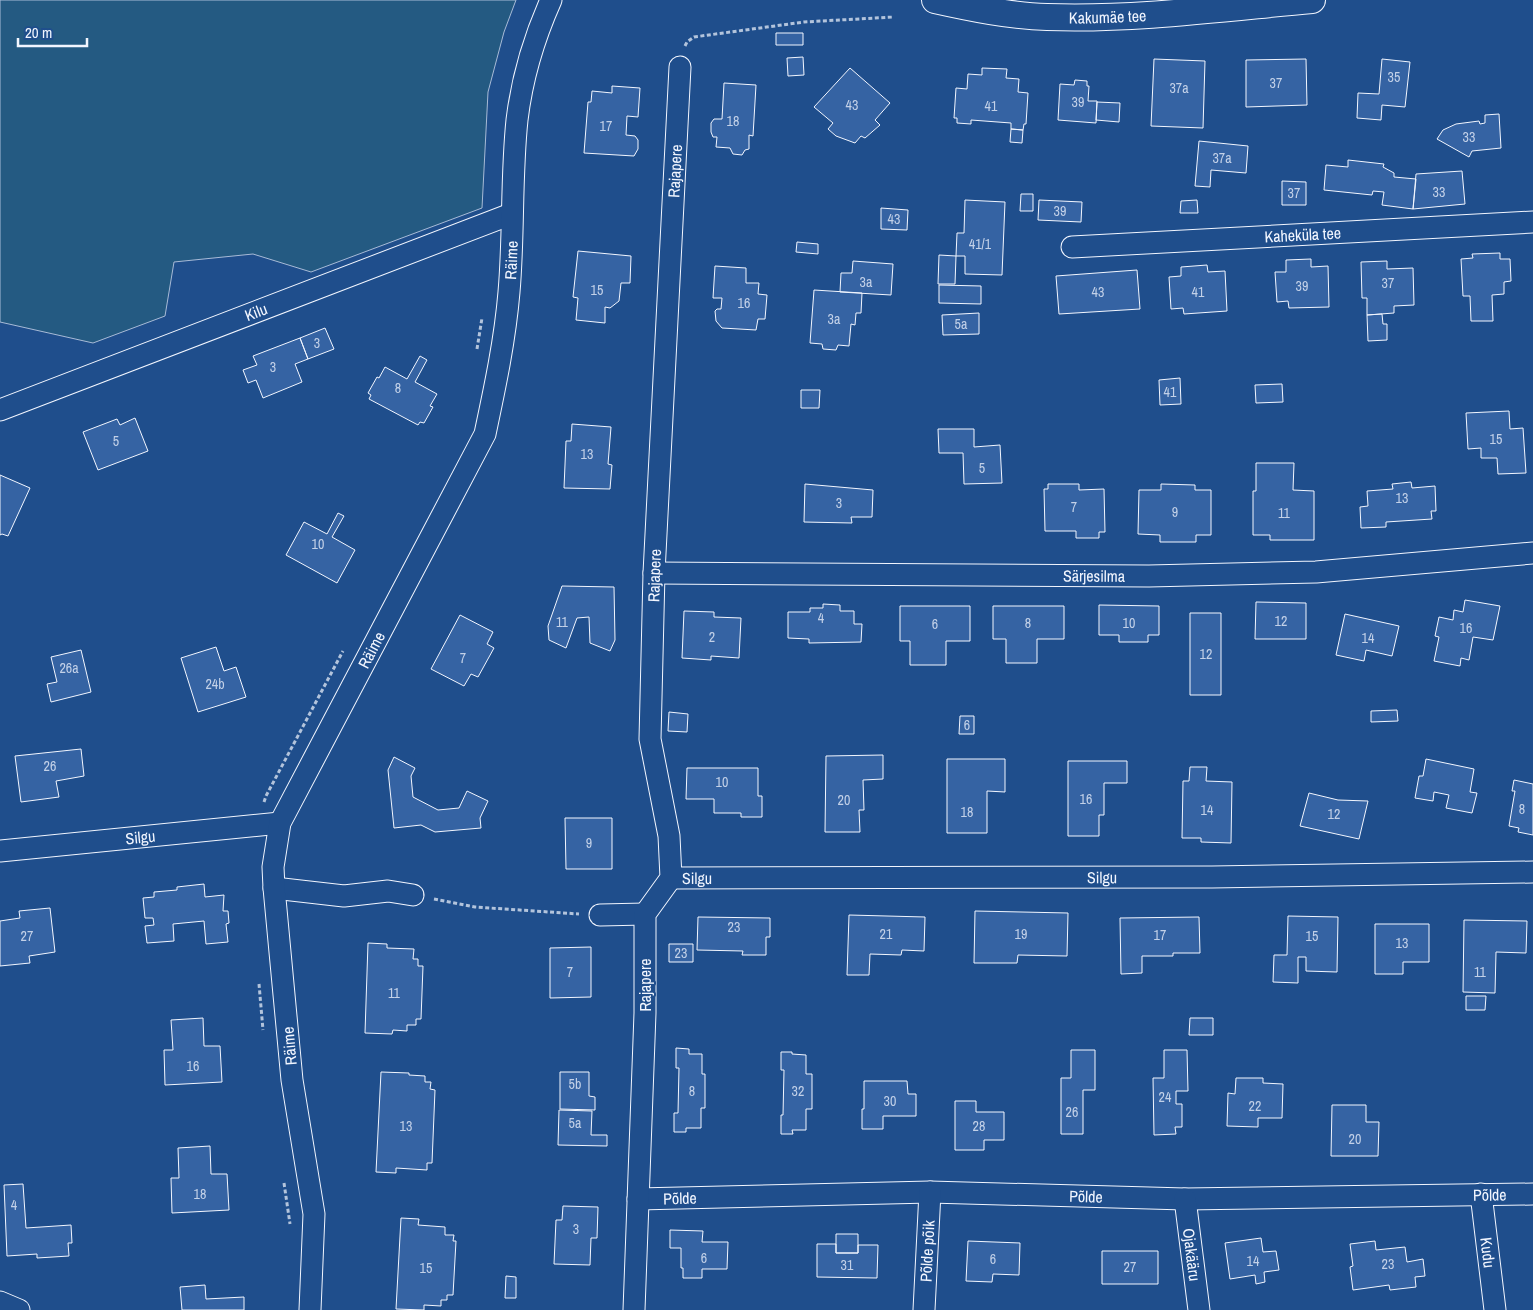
<svg xmlns="http://www.w3.org/2000/svg" width="1533" height="1310" viewBox="0 0 1533 1310" font-family="'Archivo Narrow',sans-serif">
<style>
.green{fill:#245a82;stroke:#a8bbd7}
.building{fill:#3563a3;stroke:#f2f6ff}
.lines{fill:none;stroke-linecap:round;stroke-linejoin:round}
.minor-casing{stroke:#f2f6ff;stroke-width:23}
.tertiary-casing{stroke:#f2f6ff;stroke-width:28}
.path{stroke:#b3c4dc;stroke-width:3;stroke-dasharray:4 2.5;stroke-linecap:butt}
.minor{stroke:#1f4e8c;stroke-width:21}
.tertiary{stroke:#1f4e8c;stroke-width:26}
.labels{text-anchor:middle;dominant-baseline:central;stroke-width:4;stroke-linejoin:round;paint-order:stroke}
.number-label{font-size:14px;fill:#c3d1e8}
.street-label{font-size:16px;fill:#f2f6ff;stroke:#1f4e8c}
</style>
<rect width="100%" height="100%" fill="#1f4e8c"/>
<path class="green" d="M0,0H516L504,32L488,92L482,208L311,272L253,254L174,262L165,316L93,343L0,322Z"/>
<path class="building" d="M776,33H803V45H776Z
M803,57L804,75L788,76L787,58Z
M1154,59L1205,61L1203,128L1151,126Z
M1306,59L1307,105L1246,107V60Z
M1382,59L1410,62L1405,107L1382,105L1381,120L1357,118L1358,93L1379,94Z
M850,68L890,103L875,120L880,125L865,138L861,136L855,143L836,136L828,129L833,123L814,107Z
M982,68L1007,69L1006,78L1019,79L1018,92L1028,93L1026,124H1024L1023,130L1011,129V123L971,120V124L957,123V118H954L956,88L967,89L968,74L982,75Z
M1075,80L1087,81V86H1089L1088,101H1097L1096,123L1058,120L1060,84L1074,85Z
M724,83L756,85L753,136L749,135V149L745,150L742,155L733,154L730,148L716,147L717,137H713L711,132V123L714,119H722Z
M612,86L640,88L638,117L627,116L626,135L635,136L638,140V149L634,156L584,153L588,102H591L592,91L612,93Z
M1097,102L1120,103L1119,122L1096,120Z
M1499,114L1501,148L1472,151L1469,157L1437,139L1443,130L1456,124L1479,121L1480,124L1485,123V115Z
M1011,129L1023,130L1022,143L1010,142Z
M1199,141L1248,146L1246,173L1211,170L1210,187L1195,186Z
M1348,160L1384,164L1383,167L1394,173V177L1416,179L1413,209L1382,205L1384,192L1373,191L1372,195L1324,190L1326,165L1348,167Z
M1462,171L1465,204L1413,209L1416,174Z
M1282,181L1306,182V205H1282Z
M1021,194H1033V211H1020Z
M965,200L1005,202L1002,275L965,274V256H956L957,233H964Z
M1039,200L1082,202L1081,222L1038,220Z
M1197,200L1198,213H1180L1181,201Z
M881,208L908,210L907,230L881,229Z
M797,242L818,244V254L796,252Z
M578,251L631,256L630,283H621L619,301L610,308L605,307V323L576,320L578,298L573,297Z
M1500,253V259H1510L1511,281L1504,282V294L1492,295L1493,321H1471L1470,296H1463L1461,259L1473,258L1472,254Z
M939,255L956,256L955,284H938Z
M1311,259V267L1328,266L1329,307L1289,308L1288,301L1277,302L1275,272H1286V260Z
M853,261L893,264L891,295L840,292L841,273H852Z
M1387,261V269L1413,268L1414,305L1394,306V313L1367,315V298H1362L1361,262Z
M1207,265L1208,272L1225,271L1227,311L1184,314L1183,308L1171,309L1169,277L1181,276V267Z
M715,266L746,268V283H759L758,294L767,295L765,319H758L756,330L722,328L716,321L715,311L717,309H721L722,298H713Z
M1137,270L1140,309L1059,314L1056,276Z
M939,285L981,286V304L939,303Z
M814,290L862,293L861,313H856L855,325L851,324L849,346L838,345L836,350L823,349L822,344L810,343Z
M979,313V334L943,335L942,315Z
M1382,314L1383,324H1387V340L1368,341L1367,315Z
M325,328L334,349L308,359L300,338Z
M300,338L308,359L295,364L302,382L263,398L256,380L248,383L243,370L257,365L253,356Z
M420,356L427,360L415,382L437,394L430,406L433,407L424,423L420,422L418,425L369,399L371,395L368,393L377,377L379,378L385,367L407,379Z
M1180,378L1181,404L1160,405L1159,380Z
M1282,384L1283,402L1256,403L1255,385Z
M801,390H820L819,408H801Z
M1509,411L1510,429L1523,428L1526,473L1498,474L1497,458H1481V448L1468,449L1466,413Z
M135,418L148,451L98,470L83,432L117,419L120,425Z
M572,424L611,427L608,464L612,465L610,489L564,488L566,441H571Z
M938,429H974V447L1000,445L1002,483L964,484L963,453H939Z
M1256,463H1294L1293,490L1314,491V540H1270V535H1253V491H1256Z
M0,475L30,488L8,536L2,534L0,535Z
M1411,482L1412,488L1435,486L1436,511H1431L1432,519L1386,522V527L1361,528L1360,507L1368,506L1367,491L1393,489L1392,484Z
M805,484L873,490L872,517H851L852,523L804,522Z
M1048,484H1079V490L1104,489L1105,532H1099V538H1076V531H1045L1044,489H1048Z
M1161,484L1195,485V490H1211V535H1196V542H1160V535L1138,534L1139,490H1161Z
M338,513L344,516L332,537L355,550L337,583L286,555L304,522L327,534Z
M562,586L614,587L615,640L610,651L590,643L589,617L577,618L566,648L549,640L548,626Z
M1465,600L1500,606L1493,640L1473,637L1469,660L1461,658L1460,666L1434,661L1439,637L1435,636L1439,617L1453,620L1454,610L1463,612Z
M1256,602L1306,603V639H1255Z
M823,604L840,605V611H854V624H862L861,642L809,643V639L788,638V612H810V608H823Z
M1099,605L1159,606V635H1148V642H1119V635H1099Z
M900,606H970V641H946V665H910V641H900Z
M993,606H1064V639H1037V663H1006V639H993Z
M684,611L714,612V617L741,618L739,658L711,656V660L682,658Z
M1190,613H1221V695H1190Z
M1345,614L1399,626L1392,656L1366,650L1364,661L1336,655Z
M460,615L493,632L487,644L494,648L478,677L471,674L464,686L431,669Z
M216,647L224,671L236,667L246,697L198,712L181,658Z
M81,650L91,692L51,702L47,684L57,682L51,657Z
M1397,710L1398,721L1371,722V711Z
M669,712L688,714L687,732L668,731Z
M960,716H974V734H959Z
M81,749L84,776L56,781L59,797L21,802L15,756Z
M883,755V779L863,780L864,810H859L860,832H825L826,756Z
M394,757L415,768L411,776L413,797L438,810L459,808L467,791L488,801L480,818L481,828L435,832L421,825L394,828L388,770Z
M947,759H1005V792L987,791V833H947Z
M1426,759L1474,769L1470,792L1477,793L1472,813L1446,808L1449,795L1434,792L1433,801L1415,798L1419,776H1423Z
M1068,761H1127V783H1104V815H1099V836H1068Z
M1190,767H1207L1206,781L1232,782L1231,843L1201,842V838H1182L1183,781H1189Z
M687,768H758V796H762V817H741V813H714V799H686Z
M1514,780L1533,784V835L1518,832L1519,828L1509,826L1515,791H1512Z
M1309,793L1338,800L1368,801L1359,839L1300,826Z
M565,818H612V869H566Z
M204,884L205,897L224,895L223,911H228L229,923L226,924L228,942L206,944L204,921L173,924L174,941L147,943L145,926L154,925L153,918H145L143,898L154,897V892L177,890V887Z
M50,908L55,952L29,956L30,963L0,966V921L20,918L19,911Z
M975,911L1068,913L1067,956L1018,955L1017,963H974Z
M849,915L925,917L924,951L902,950L901,955L870,954L869,975H847Z
M1288,916L1338,917L1337,972L1306,971V957H1298V983L1273,982L1274,955H1287Z
M698,917L770,918V937H766V955H742L743,951L697,950Z
M1199,917L1200,953H1173V956H1142V973L1121,974L1120,918Z
M1464,920L1527,921L1526,953L1496,952L1495,993L1463,992Z
M1375,924H1429V962H1403V974H1375Z
M368,943L387,944V948L414,949L413,959H418V966H423L421,1019H416V1025H407V1031L393,1030L392,1034L365,1033Z
M669,944H693V962H669Z
M591,947V997L550,998V948Z
M1466,996H1486L1485,1010H1466Z
M203,1018L204,1046H220L222,1082L165,1085L164,1050H173L171,1020Z
M1190,1018H1213V1035H1189Z
M676,1048L689,1049V1054H702V1074H705V1108H701V1128H686V1132H674V1113H678L679,1068H676Z
M1071,1050H1095V1090H1083V1134H1061V1078H1071Z
M1164,1050H1187L1188,1091H1176V1104H1182V1127H1175L1176,1134L1154,1135L1153,1078H1164Z
M781,1052H792V1054L806,1055V1074H812V1109H806V1130H792L793,1134H781V1115H783L784,1070H781Z
M381,1072L409,1073V1075L425,1076V1082H431L430,1089L435,1090L432,1163H427V1170L396,1168V1173L376,1172Z
M560,1072H589V1096L595,1097V1110L560,1109Z
M1236,1078H1263V1083L1283,1084L1282,1118H1258V1127L1227,1126L1228,1093L1235,1094Z
M864,1081H907L908,1094H916V1116H883V1129H862V1109H864Z
M955,1101H976V1112H1004V1140H984V1150H955Z
M1332,1105H1366V1122H1379L1378,1156H1331Z
M559,1110L592,1111L591,1135H607V1146L558,1145Z
M210,1146L211,1174H227L229,1210L172,1213L171,1178H179L178,1148Z
M23,1184L26,1228L71,1225L72,1243H68L69,1256L37,1258V1254L7,1256L4,1185Z
M563,1206L598,1207L597,1238H591L590,1265L554,1264L556,1220H562Z
M401,1218L419,1219L418,1225L445,1227V1235H454L453,1241H456L453,1295H447V1300H441V1306L424,1305V1310L396,1309Z
M670,1230L703,1231L702,1242H728L727,1269H702V1278H683V1268H681V1248H670Z
M836,1234H858V1253H836Z
M1261,1238L1263,1252L1276,1251L1279,1270L1264,1272L1265,1282L1256,1284L1255,1275L1230,1279L1225,1243Z
M968,1241L1020,1243L1019,1275L993,1274L992,1282L966,1281Z
M1375,1241L1376,1250L1405,1247L1407,1262L1423,1259L1425,1276L1415,1277L1416,1287L1390,1290L1389,1285L1353,1290L1350,1267L1353,1266L1350,1244Z
M817,1244H836V1253H858V1245H878L877,1278L817,1277Z
M1102,1251H1158V1284H1102Z
M506,1276L516,1277V1298H505Z
M205,1285L206,1299L244,1297V1310H182L180,1287Z"/>
<g class="lines">
<g class="minor-casing">
<g id="minor">
<path id="s1" d="M1072,247L1533,222"/>
<path id="s2" d="M0,410L511,214"/>
<path id="s3" d="M654,573L1149,576L1316,572L1533,553"/>
<path id="s4" d="M0,851L280,823"/>
<path id="s5" d="M671,878L1212,877L1533,872"/>
<path d="M274,888L344,896L388,891L413,895"/>
<path d="M600,915L645,914"/>
<path id="s6" d="M1481,1194L1495,1310"/>
<path id="s7" d="M638,1199L930,1192L1185,1199L1533,1194"/>
<path id="s8" d="M1185,1199L1199,1310"/>
<path d="M0,1302L19,1310"/>
<path id="s9" d="M310,1310L314,1214L292,1080L274,888L273,867L280,823L485,434C495,387 505,340 509,292C514,235 511,177 517,120C522,78 534,38 551,0"/>
<path id="s10" d="M634,1310L645,1013V914L671,878L669,836L650,739L654,573L680,67"/>
<path id="s11" d="M924,1310L930,1192"/>
</g>
</g>
<g class="tertiary-casing">
<g id="tertiary">
<path id="s12" d="M935,0C971,8 1010,16 1047,17C1135,20 1224,8 1312,0"/>
</g>
</g>
<path class="path" d="M685,46L687,42L694,37L804,22L894,17
M477,349L482,318
M264,802L266,796L343,651
M434,899L475,907L579,914
M259,984L263,1030
M284,1183L290,1224"/>
<use href="#minor" class="minor"/>
<use href="#tertiary" class="tertiary"/>
</g>
<g class="labels">
<g class="number-label">
<text x="1394" y="77">35</text>
<text x="1276" y="83">37</text>
<text x="1179" y="88">37a</text>
<text x="1078" y="102">39</text>
<text x="852" y="105">43</text>
<text x="991" y="106">41</text>
<text x="733" y="121">18</text>
<text x="606" y="126">17</text>
<text x="1469" y="137">33</text>
<text x="1222" y="158">37a</text>
<text x="1439" y="192">33</text>
<text x="1294" y="193">37</text>
<text x="1060" y="211">39</text>
<text x="894" y="219">43</text>
<text x="980" y="244">41/1</text>
<text x="866" y="282">3a</text>
<text x="1388" y="283">37</text>
<text x="1302" y="286">39</text>
<text x="597" y="290">15</text>
<text x="1098" y="292">43</text>
<text x="1198" y="292">41</text>
<text x="744" y="303">16</text>
<text x="834" y="319">3a</text>
<text x="961" y="324">5a</text>
<text x="317" y="343">3</text>
<text x="273" y="367">3</text>
<text x="398" y="388">8</text>
<text x="1170" y="392">41</text>
<text x="1496" y="439">15</text>
<text x="116" y="441">5</text>
<text x="587" y="454">13</text>
<text x="982" y="468">5</text>
<text x="1402" y="498">13</text>
<text x="839" y="503">3</text>
<text x="1074" y="507">7</text>
<text x="1175" y="512">9</text>
<text x="1284" y="513">11</text>
<text x="318" y="544">10</text>
<text x="821" y="618">4</text>
<text x="1281" y="621">12</text>
<text x="562" y="622">11</text>
<text x="1028" y="623">8</text>
<text x="1129" y="623">10</text>
<text x="935" y="624">6</text>
<text x="1466" y="628">16</text>
<text x="712" y="637">2</text>
<text x="1368" y="638">14</text>
<text x="1206" y="654">12</text>
<text x="463" y="658">7</text>
<text x="69" y="668">26a</text>
<text x="215" y="684">24b</text>
<text x="967" y="725">6</text>
<text x="50" y="766">26</text>
<text x="722" y="782">10</text>
<text x="1086" y="799">16</text>
<text x="844" y="800">20</text>
<text x="1522" y="809">8</text>
<text x="1207" y="810">14</text>
<text x="967" y="812">18</text>
<text x="1334" y="814">12</text>
<text x="589" y="843">9</text>
<text x="734" y="927">23</text>
<text x="886" y="934">21</text>
<text x="1021" y="934">19</text>
<text x="1160" y="935">17</text>
<text x="27" y="936">27</text>
<text x="1312" y="936">15</text>
<text x="1402" y="943">13</text>
<text x="681" y="953">23</text>
<text x="570" y="972">7</text>
<text x="1480" y="972">11</text>
<text x="394" y="993">11</text>
<text x="193" y="1066">16</text>
<text x="575" y="1084">5b</text>
<text x="692" y="1091">8</text>
<text x="798" y="1091">32</text>
<text x="1165" y="1097">24</text>
<text x="890" y="1101">30</text>
<text x="1255" y="1106">22</text>
<text x="1072" y="1112">26</text>
<text x="575" y="1123">5a</text>
<text x="406" y="1126">13</text>
<text x="979" y="1126">28</text>
<text x="1355" y="1139">20</text>
<text x="200" y="1194">18</text>
<text x="14" y="1205">4</text>
<text x="576" y="1229">3</text>
<text x="704" y="1258">6</text>
<text x="993" y="1259">6</text>
<text x="1253" y="1261">14</text>
<text x="1388" y="1264">23</text>
<text x="847" y="1265">31</text>
<text x="1130" y="1267">27</text>
<text x="426" y="1268">15</text>
</g>
<g class="street-label">
<text stroke="none"><textPath href="#s12" startOffset="174">Kakumäe tee</textPath></text>
<text stroke="none"><textPath href="#s10" startOffset="1150">Rajapere</textPath></text>
<text stroke="none"><textPath href="#s1" startOffset="231">Kaheküla tee</textPath></text>
<text stroke="none"><textPath href="#s9" startOffset="1106">Räime</textPath></text>
<text stroke="none"><textPath href="#s2" startOffset="274">Kilu</textPath></text>
<text stroke="none"><textPath href="#s3" startOffset="440">Särjesilma</textPath></text>
<text stroke="none"><textPath href="#s10" startOffset="745">Rajapere</textPath></text>
<text stroke="none"><textPath href="#s9" startOffset="686">Räime</textPath></text>
<text stroke="none"><textPath href="#s4" startOffset="141">Silgu</textPath></text>
<text stroke="none"><textPath href="#s5" startOffset="431">Silgu</textPath></text>
<text stroke="none"><textPath href="#s5" startOffset="26">Silgu</textPath></text>
<text transform="translate(645 985) rotate(-90)">Rajapere</text>
<text transform="translate(289 1046) rotate(-95)">Räime</text>
<text stroke="none"><textPath href="#s7" startOffset="852">Põlde</textPath></text>
<text stroke="none"><textPath href="#s7" startOffset="448">Põlde</textPath></text>
<text stroke="none"><textPath href="#s7" startOffset="42">Põlde</textPath></text>
<text stroke="none"><textPath href="#s11" startOffset="59">Põlde põik</textPath></text>
<text stroke="none"><textPath href="#s6" startOffset="59">Kudu</textPath></text>
<text stroke="none"><textPath href="#s8" startOffset="56">Ojakääru</textPath></text>
</g>
</g>
<path d="M18 38v8h69v-8" fill="none" stroke="#f2f6ff" stroke-width="2.5"/>
<text x="25" y="38" font-size="15" fill="#f2f6ff" stroke="#1f4e8c" stroke-width="4" paint-order="stroke">20 m</text>
</svg>
